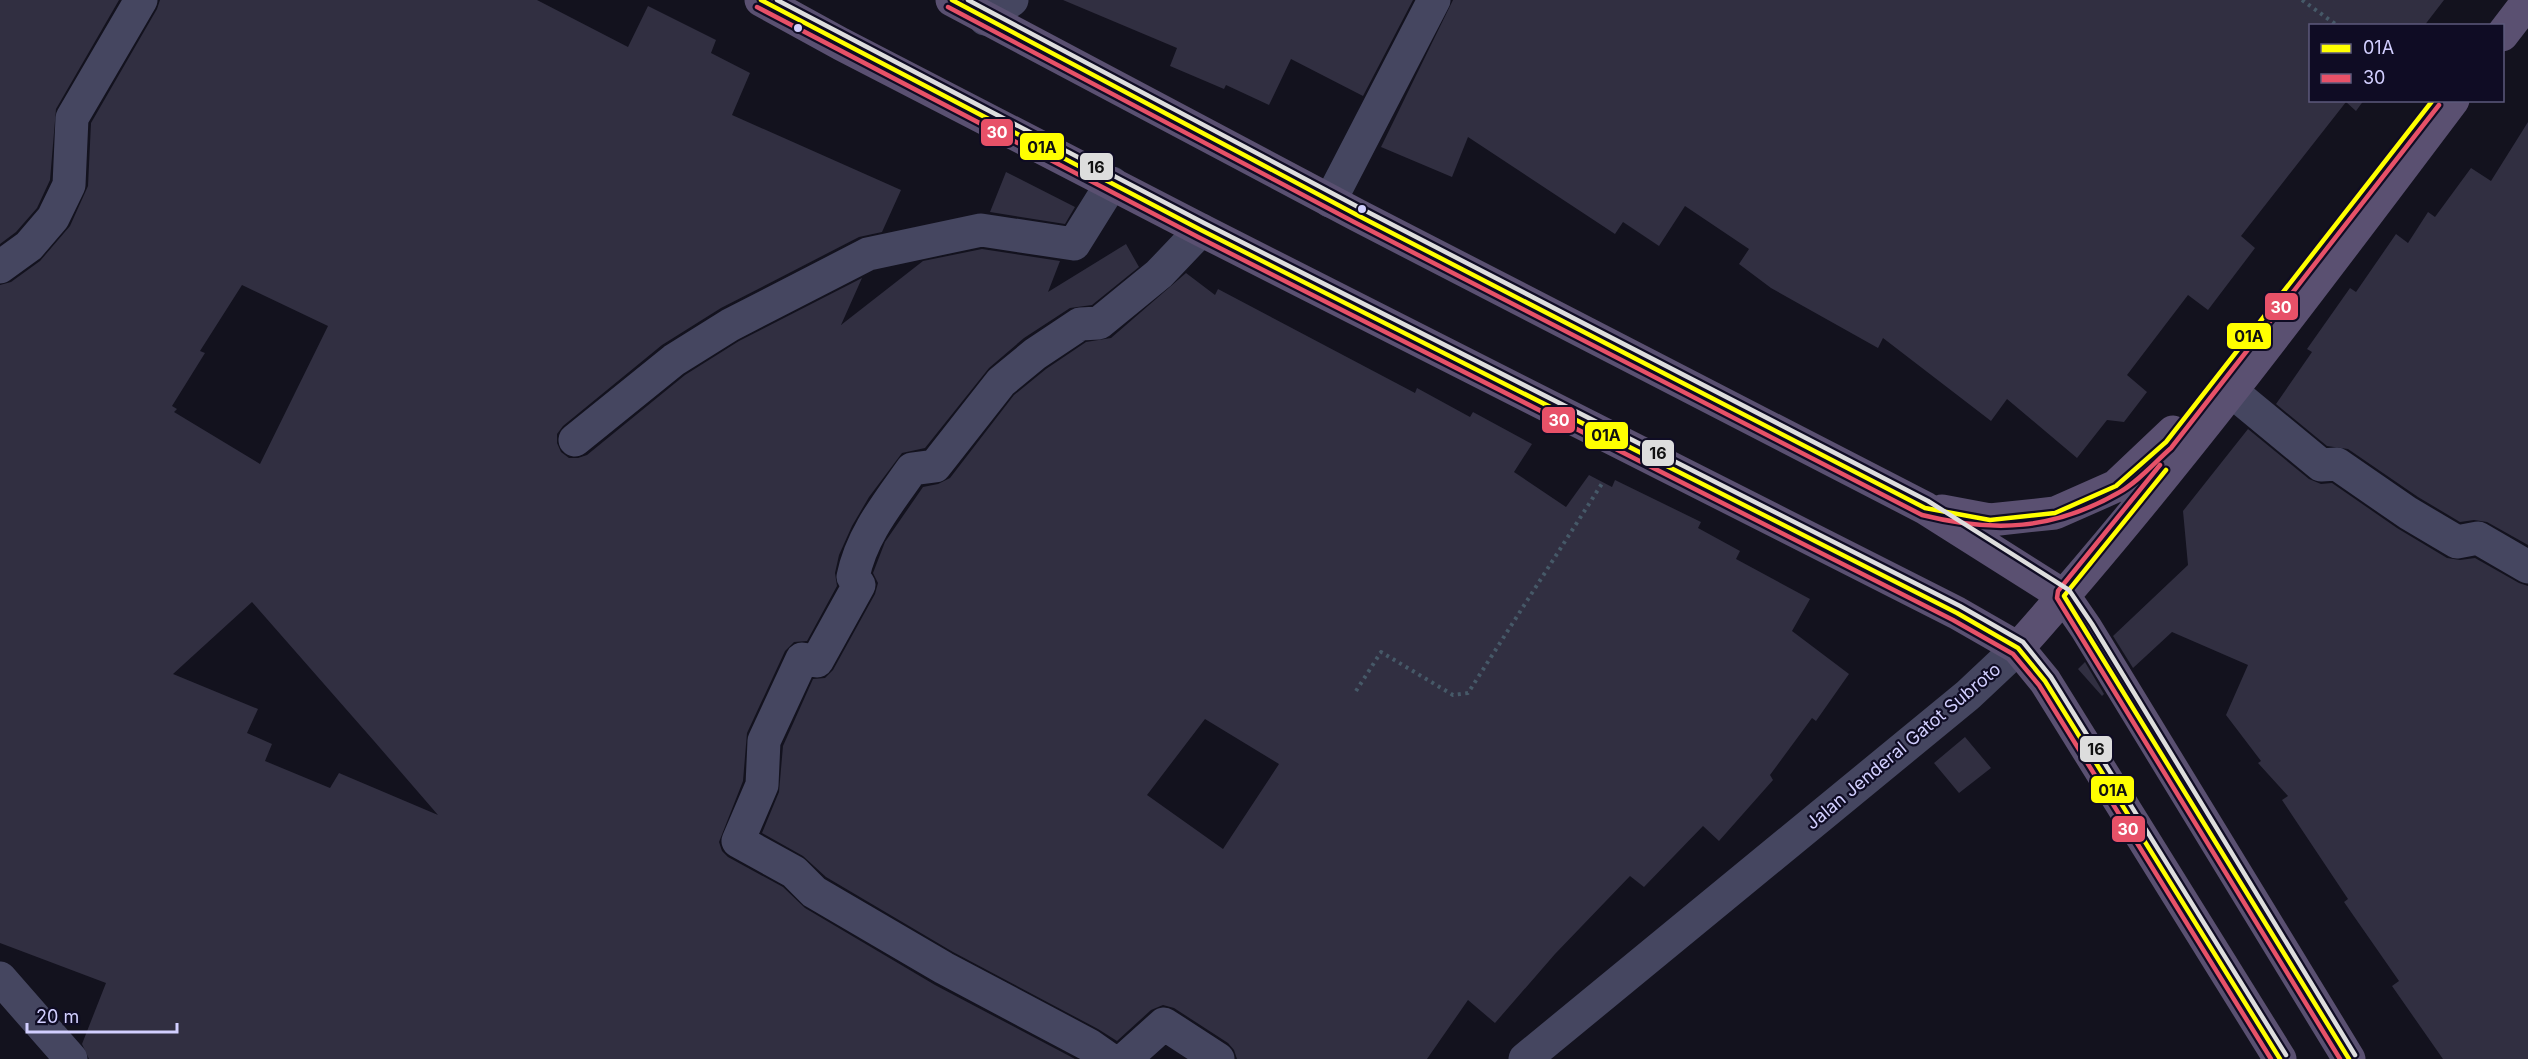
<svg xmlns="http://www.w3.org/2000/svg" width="2528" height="1059" viewBox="0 0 2528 1059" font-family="Inter,sans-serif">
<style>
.building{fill:#312f41;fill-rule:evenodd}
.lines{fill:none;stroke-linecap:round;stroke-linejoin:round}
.path{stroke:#465968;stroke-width:4;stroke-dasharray:3 4.5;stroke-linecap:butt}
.minor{stroke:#454660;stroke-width:33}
.major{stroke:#5a5071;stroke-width:33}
.bus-1-casing{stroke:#0f0c24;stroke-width:9}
.bus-2-casing{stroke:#0f0c24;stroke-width:9}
.bus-3-casing{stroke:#0f0c24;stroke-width:9}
.bus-1{stroke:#ff0;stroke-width:4.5}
.bus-2{stroke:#e75168;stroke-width:4.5}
.bus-3{stroke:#ddd;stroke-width:4.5}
.bus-dot{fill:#d2cfff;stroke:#0f0c24;stroke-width:2}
.labels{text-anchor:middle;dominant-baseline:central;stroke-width:4.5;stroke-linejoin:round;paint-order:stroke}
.street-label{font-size:18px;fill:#d2cfff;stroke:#0f0c24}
.line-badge{stroke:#0f0c24;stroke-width:2}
.badge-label{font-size:16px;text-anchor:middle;font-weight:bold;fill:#fff}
.pale-badge-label{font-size:16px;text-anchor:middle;font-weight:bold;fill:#111}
</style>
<rect width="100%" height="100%" fill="#13121e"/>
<path class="building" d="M0,0H119L56,109L50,180L37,208L16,232L0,244Z
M160,0H537L628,47L648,6L716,40L711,53L750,73L732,115L901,190L882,232L859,237L721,308L662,345L563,426L557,434V443L561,452L569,458H578L587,455L685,375L739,341L862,278L841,325L923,261L982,249L1060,261L1048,292L1126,244L1139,267L1092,305L1070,308L1024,338L989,368L925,448L902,453L869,497L852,526L839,555L835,573L837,586L807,641L794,642L785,651L747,733L743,781L719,842L722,851L728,857L783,887L805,908L935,985L1075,1059H89L82,1044L106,983L0,943V285L11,282L40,261L70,226L88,186L91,123L157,9ZM242,285L328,326L260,464L174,412L177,409L172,406L205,353L200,351ZM252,602L374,741L438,815L339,773L330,788L265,761L272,744L247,733L258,709L173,674Z
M1063,0H1413L1363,96L1291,59L1269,105L1226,85L1224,89L1170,66L1177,48Z
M1453,0H2444L2424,26H2310V100H2364L2356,111L2346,102L2241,236L2255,248L2208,310L2188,295L2127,375L2147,392L2124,422L2107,420L2077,458L2007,399L1991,421L1883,338L1878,348L1771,288L1739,264L1749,249L1685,206L1659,246L1623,222L1615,234L1468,137L1452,177L1381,147Z
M2528,122V545L2487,522L2474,520L2460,522L2418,497L2348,449L2327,446L2276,404L2312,352L2307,349L2350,288L2356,292L2396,234L2408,243L2428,212L2435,217L2471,168L2491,181Z
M1006,172L1075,207L1065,224L990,212Z
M1186,273L1215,295L1218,289L1415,393L1417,388L1470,417L1473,412L1532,444L1514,472L1566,507L1589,475L1612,487L1615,480L1701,522L1698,528L1740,551L1736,559L1810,599L1792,631L1849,674L1816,721L1812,718L1770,775L1773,780L1719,841L1703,826L1644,887L1630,876L1555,954L1495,1023L1468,1000L1427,1059H1237L1234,1050L1228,1043L1174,1008L1163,1005L1151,1010L1117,1041L1098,1029L953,952L826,877L803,856L762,833L779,792L783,746L813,679L825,678L833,670L875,594L878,583L873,573L885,542L923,487L938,484L950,478L1014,395L1046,369L1086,342L1111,338ZM1205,719L1279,764L1223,849L1147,795Z
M2248,429L2309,479L2321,484L2332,483L2397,528L2447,558L2460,560L2475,558L2519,583L2528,586V1059H2443L2392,986L2399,981L2344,902L2348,899L2282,800L2288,796L2258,763L2261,761L2226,715L2248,665L2172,632L2133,668L2113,636L2188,565L2183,511Z
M2085,662L2104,694L2102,696L2078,669Z
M1965,737L1991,768L1959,793L1934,763Z"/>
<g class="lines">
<path class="path" d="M2302,0L2338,26
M1356,691L1381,652L1453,695L1468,693L1603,482"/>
<path class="minor" d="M985,19L1012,0
M1330,201L1434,0
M0,267L29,246L53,218L69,185L72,118L141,0
M2230,390L2321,465L2337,464L2408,513L2457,542L2478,538L2528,567
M575,440L674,360L730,325L868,254L981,230L1074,244L1112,183
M0,978L71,1059
M1109,1059L1089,1045L944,968L814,892L794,872L738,841L762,785L764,741L802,659L817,661L859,585L853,577C861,536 888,503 912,469L935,466L1001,382L1035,354L1080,324L1099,323L1159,274L1201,230
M1125,1059L1164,1024L1218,1059
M1525,1059L1968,695L2018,648"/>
<path class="major" d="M761,0L841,44L1201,230L1957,613L2018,648L2045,681L2280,1059
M952,0L1357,215L1925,508L2064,596L2086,628L2349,1059
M2502,35L2528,1
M1942,511L1990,520L2055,513L2116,486L2173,432
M2018,648C2173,474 2313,286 2453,100"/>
<g class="bus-1-casing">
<path id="bus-1" d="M761,0L1201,230L1957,613L2018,648L2045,681L2280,1059
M952,0L1357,215L1925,508L1990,520L2055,513L2116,486L2166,442L2433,100
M2166,470L2064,596L2349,1059"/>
</g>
<g class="bus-2-casing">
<path id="bus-2" d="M757,7L1198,237L1953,620L2013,654L2039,685L2271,1059
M948,7L1354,222L1922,515C1994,533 2053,530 2118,493C2137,483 2155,462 2171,448L2439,105
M2160,465L2058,591L2057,598L2340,1059"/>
</g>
<g class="bus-3-casing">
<path id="bus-3" d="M777,0L1204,223L1960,606L2023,642L2051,677L2286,1055
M968,0L1360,208L1928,501L2069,590L2092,624L2355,1055"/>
</g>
<use href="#bus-1" class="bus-1"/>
<use href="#bus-2" class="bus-2"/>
<use href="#bus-3" class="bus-3"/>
</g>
<g class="bus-dot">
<circle cx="798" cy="28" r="5"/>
<circle cx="1362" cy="209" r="5"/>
</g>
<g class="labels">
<g class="street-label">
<text transform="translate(1903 746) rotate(-40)">Jalan Jenderal Gatot Subroto</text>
</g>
</g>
<g class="line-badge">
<rect x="980" y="118" width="34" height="29" rx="6" fill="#e75168"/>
<rect x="1019" y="132" width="46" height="29" rx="6" fill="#ff0"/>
<rect x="1079" y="152" width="35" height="29" rx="6" fill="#ddd"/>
<rect x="2264" y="292" width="35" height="29" rx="6" fill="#e75168"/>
<rect x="2226" y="322" width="46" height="28" rx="6" fill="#ff0"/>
<rect x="1541" y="406" width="35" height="28" rx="6" fill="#e75168"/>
<rect x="1584" y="421" width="45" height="29" rx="6" fill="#ff0"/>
<rect x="1641" y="439" width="34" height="28" rx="6" fill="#ddd"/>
<rect x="2079" y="735" width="34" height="28" rx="6" fill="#ddd"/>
<rect x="2090" y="775" width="45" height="29" rx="6" fill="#ff0"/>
<rect x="2111" y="815" width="35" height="28" rx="6" fill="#e75168"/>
</g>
<g class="badge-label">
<text x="997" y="138">30</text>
<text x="2281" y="313">30</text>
<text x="1559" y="426">30</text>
<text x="2128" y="835">30</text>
</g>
<g class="pale-badge-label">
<text x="1042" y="153">01A</text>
<text x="1096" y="173">16</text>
<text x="2249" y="342">01A</text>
<text x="1606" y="441">01A</text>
<text x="1658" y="459">16</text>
<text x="2096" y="755">16</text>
<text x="2113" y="796">01A</text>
</g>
<rect x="2309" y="24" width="195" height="78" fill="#0f0c24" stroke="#5d5a7c" stroke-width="1.5"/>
<rect x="2321" y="44" width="30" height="9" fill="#ffff00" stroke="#5d5a7c" stroke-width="1.5"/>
<text x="2363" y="54" font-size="18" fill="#d2cfff">01A</text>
<rect x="2321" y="74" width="30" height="9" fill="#e75168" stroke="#5d5a7c" stroke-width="1.5"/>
<text x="2363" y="84" font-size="18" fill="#d2cfff">30</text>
<path d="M27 1023v9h150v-9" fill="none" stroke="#d2cfff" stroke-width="3"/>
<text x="36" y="1023" font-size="18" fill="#d2cfff" stroke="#0f0c24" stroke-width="4.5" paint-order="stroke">20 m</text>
</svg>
